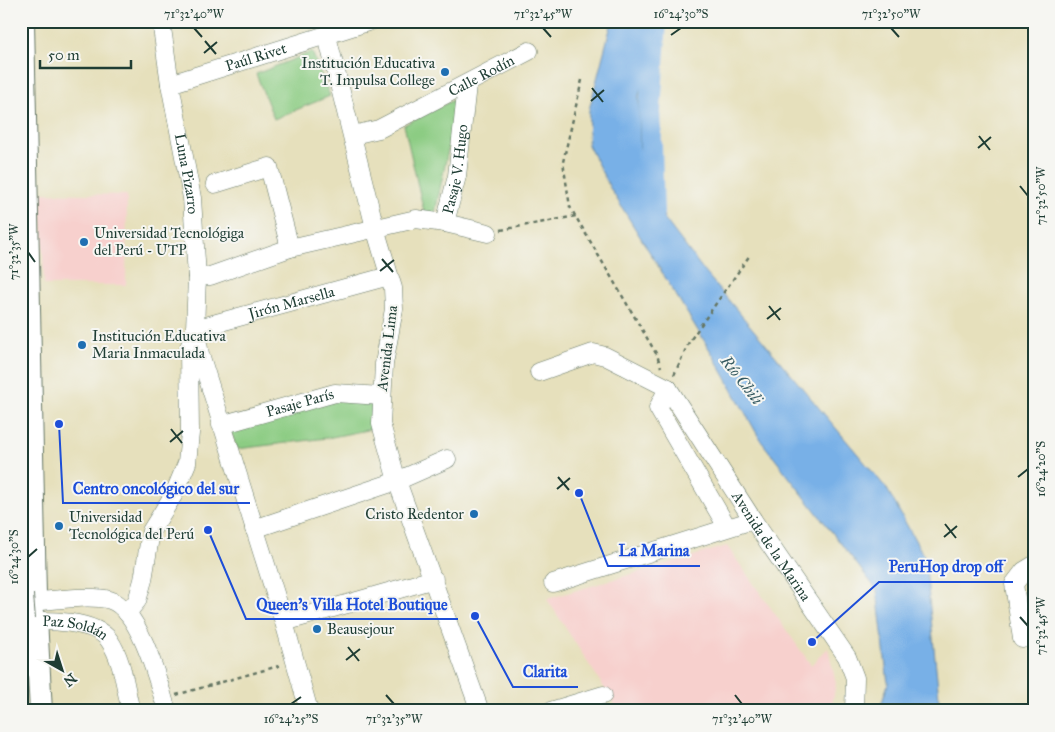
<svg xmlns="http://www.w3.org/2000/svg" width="1055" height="732" viewBox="0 0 1055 732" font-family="'IM FELL Great Primer',serif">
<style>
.built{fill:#f7d0cd}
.green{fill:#8ccc83;stroke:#56845c}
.water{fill:#78b0e7;stroke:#4c768e}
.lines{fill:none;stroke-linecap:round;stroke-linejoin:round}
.river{stroke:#78b0e7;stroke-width:22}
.minor-casing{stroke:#657664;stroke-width:19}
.major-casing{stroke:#657664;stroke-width:24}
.path{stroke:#657664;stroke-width:2.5;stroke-dasharray:4 4;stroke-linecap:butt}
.minor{stroke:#fff;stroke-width:18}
.major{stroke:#fff;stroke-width:22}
.major-bridge-casing{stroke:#657664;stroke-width:24;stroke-linecap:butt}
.major-bridge{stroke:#fff;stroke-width:22}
.ticks{fill:none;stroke:#1f3d34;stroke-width:2}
.poi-dot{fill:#1f6fb2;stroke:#f6f6f2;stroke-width:2}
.labels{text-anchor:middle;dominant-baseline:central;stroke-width:4;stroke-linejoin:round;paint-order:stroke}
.street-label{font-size:15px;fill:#1f3d34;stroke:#f6f6f2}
.poi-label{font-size:15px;fill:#1f3d34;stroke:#f6f6f2;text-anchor:start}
.water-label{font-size:16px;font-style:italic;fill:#355a61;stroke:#f6f6f2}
.leader{fill:none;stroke:#1d4ed8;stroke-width:2}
.callout-dot{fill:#1d4ed8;stroke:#f6f6f2;stroke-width:2}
.callout-label{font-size:16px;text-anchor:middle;font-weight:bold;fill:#1d4ed8;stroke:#f6f6f2;stroke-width:4;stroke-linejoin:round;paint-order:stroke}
.neatline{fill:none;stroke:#1f3d34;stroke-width:2}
.ticks-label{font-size:12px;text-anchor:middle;fill:#1f3d34}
</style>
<rect width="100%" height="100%" fill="#f6f6f2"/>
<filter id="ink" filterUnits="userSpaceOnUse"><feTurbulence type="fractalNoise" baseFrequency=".02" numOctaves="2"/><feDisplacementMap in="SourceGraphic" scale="10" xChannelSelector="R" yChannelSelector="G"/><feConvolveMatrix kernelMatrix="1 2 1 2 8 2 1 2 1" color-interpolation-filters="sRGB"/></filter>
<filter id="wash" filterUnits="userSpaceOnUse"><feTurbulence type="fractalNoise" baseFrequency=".0096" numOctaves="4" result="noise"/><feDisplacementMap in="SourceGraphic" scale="20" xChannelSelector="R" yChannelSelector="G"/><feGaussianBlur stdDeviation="1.12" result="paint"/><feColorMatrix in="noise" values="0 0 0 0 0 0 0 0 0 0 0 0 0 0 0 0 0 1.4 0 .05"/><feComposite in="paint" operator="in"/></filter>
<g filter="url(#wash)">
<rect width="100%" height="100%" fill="#e6e0bc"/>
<path class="built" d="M41,193L127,195L126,285H44Z
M727,546L811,665L828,648L836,683L831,711H619L547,599Z"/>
<path class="green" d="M312,52L330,96L274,119L256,74Z
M459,97L435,213L424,212L404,125Z
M338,400L368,401L373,406L372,429L327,438L237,449L229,427Z"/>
<path class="water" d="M612,21H664L639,95L640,147L664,218L705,272L887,489L925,558L939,698L935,711H879L888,684L877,590L761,441L713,355L610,188L588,145L589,110Z"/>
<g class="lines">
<path class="river" d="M653,212L650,110L656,21"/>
</g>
</g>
<g filter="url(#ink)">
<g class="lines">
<g class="minor-casing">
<g id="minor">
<path id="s1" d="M161,21L170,84L192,198L197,277L195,329L200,354L284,622L309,711"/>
<path d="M327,36L375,228L393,288L394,309L384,364L381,424L397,481L480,711"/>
<path id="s2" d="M170,84L371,21"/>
<path id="s3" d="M353,135L379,129L529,51"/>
<path d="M215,184L269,167L290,248"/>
<path id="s4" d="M445,223L457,176L467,85"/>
<path d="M197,277L210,276L290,248L416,219L445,223L488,233"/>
<path id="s5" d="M195,329L389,276"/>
<path d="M539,372L593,353L605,356L668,388"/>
<path id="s6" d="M668,388L753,520L847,657L855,678L854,711"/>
<path d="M668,388L658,408L727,527"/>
<path id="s7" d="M221,425L335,393L381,396"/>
<path d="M254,529L397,481L447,459"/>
<path d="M553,583L753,520"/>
<path d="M22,603C44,601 90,594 110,600C140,609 159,684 167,711"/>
<path d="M127,613L137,601L143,580L151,531L174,494L187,463L190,433L189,348L192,339"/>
<path id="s8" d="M24,622C46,620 95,620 109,640C123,660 125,688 131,711"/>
<path d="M284,622L434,579"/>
<path d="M1022,639L1014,584L1024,571L1034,565"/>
<path d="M550,711L603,695"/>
</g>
</g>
<g class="major-casing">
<path id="major" d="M23,21L35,596
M36,619L41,711"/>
</g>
<path class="path" d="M582,80L563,162L570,207L657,355L661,367
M501,230L576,216
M674,375L689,342L750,255
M176,695L282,665"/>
<use href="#minor" class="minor"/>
<use href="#major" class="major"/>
<g class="major-bridge-casing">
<path id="major-bridge" d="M22,595L24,620"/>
</g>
<use href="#major-bridge" class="major-bridge"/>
</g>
</g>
<path class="ticks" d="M194,28L202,37M543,28L551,37M891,28L899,37M671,35L681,28M205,41L216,54M204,53L217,42M592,88L603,102M591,101L604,90M979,136L990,150M978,148L991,137M1020,186L1028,196M28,252L35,262M382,259L393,272M380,271L394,260M769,306L780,320M767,319L781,308M171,429L182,443M170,442L183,431M558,477L569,490M1018,477L1028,469M557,489L570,478M945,524L956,538M944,537L957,526M28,557L37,549M1020,617L1028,626M348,647L359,661M346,660L360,649M386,695L394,704M735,695L742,704M291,704L301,697"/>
<g class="poi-dot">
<circle cx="445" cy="72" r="5"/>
<circle cx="84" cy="242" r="5"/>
<circle cx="82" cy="345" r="5"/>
<circle cx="474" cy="514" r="5"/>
<circle cx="59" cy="526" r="5"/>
<circle cx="317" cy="629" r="5"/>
</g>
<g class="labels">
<g class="street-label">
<text stroke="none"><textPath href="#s2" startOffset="90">Paúl Rivet</textPath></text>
<text stroke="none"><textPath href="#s3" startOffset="142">Calle Rodín</textPath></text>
<text stroke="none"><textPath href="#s4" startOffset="55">Pasaje V. Hugo</textPath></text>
<text stroke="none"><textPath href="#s1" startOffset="155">Luna Pizarro</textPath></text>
<text stroke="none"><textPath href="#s5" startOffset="100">Jirón Marsella</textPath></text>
<text transform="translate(387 348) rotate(-83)">Avenida Lima</text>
<text stroke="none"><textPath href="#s7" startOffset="82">Pasaje París</textPath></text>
<text stroke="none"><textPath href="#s6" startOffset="189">Avenida de la Marina</textPath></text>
<text stroke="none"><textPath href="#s8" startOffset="52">Paz Soldán</textPath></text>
</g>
<g class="poi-label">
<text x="435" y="63" text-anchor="end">Institución Educativa<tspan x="435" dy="17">T. Impulsa College</tspan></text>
<text x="94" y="233">Universidad Tecnológiga<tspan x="94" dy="17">del Perú - UTP</tspan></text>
<text x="92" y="336">Institución Educativa<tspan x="92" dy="17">Maria Inmaculada</tspan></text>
<text x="464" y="514" text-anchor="end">Cristo Redentor</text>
<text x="69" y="517">Universidad<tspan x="69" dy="17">Tecnológica del Perú</tspan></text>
<text x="327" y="629">Beausejour</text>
</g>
<g class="water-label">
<text transform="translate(742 380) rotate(52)">Río Chili</text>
</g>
</g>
<path class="leader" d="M59 424L63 503H250M579 493L608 566H700M812 642L879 582H1013M208 530L246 619H458M475 616L513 687H578"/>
<g class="callout-dot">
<circle cx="59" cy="424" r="5"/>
<circle cx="579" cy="493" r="5"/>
<circle cx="812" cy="642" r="5"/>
<circle cx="208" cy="530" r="5"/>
<circle cx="475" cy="616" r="5"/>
</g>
<g class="callout-label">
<text x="156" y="494">Centro oncológico del sur</text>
<text x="654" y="556">La Marina</text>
<text x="946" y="572">PeruHop drop off</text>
<text x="352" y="610">Queen's Villa Hotel Boutique</text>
<text x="545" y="677">Clarita</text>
</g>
<rect width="1055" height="732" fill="none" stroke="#f6f6f2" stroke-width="55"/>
<g transform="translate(62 670) rotate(141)" stroke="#f6f6f2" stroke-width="4" paint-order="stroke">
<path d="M0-4L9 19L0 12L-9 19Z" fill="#1f3d34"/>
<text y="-8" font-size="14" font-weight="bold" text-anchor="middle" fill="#1f3d34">N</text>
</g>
<path d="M40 60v8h91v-8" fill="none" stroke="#1f3d34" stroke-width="2.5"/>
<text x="48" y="60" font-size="15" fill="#1f3d34" stroke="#f6f6f2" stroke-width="4" paint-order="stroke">50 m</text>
<rect x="28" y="28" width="1000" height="676" class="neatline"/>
<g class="ticks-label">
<text x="194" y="18">71°32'40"W</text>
<text x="543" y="18">71°32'45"W</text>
<text x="681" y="18">16°24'30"S</text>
<text x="891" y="18">71°32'50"W</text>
<text transform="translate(1041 196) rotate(-90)" y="4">71°32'50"W</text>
<text transform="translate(14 252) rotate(-90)" y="4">71°32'35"W</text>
<text transform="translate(1041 469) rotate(-90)" y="4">16°24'20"S</text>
<text transform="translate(14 557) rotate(-90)" y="4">16°24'30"S</text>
<text transform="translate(1041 626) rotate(-90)" y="4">71°32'45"W</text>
<text x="291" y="723">16°24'25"S</text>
<text x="394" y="723">71°32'35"W</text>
<text x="742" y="723">71°32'40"W</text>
</g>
</svg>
